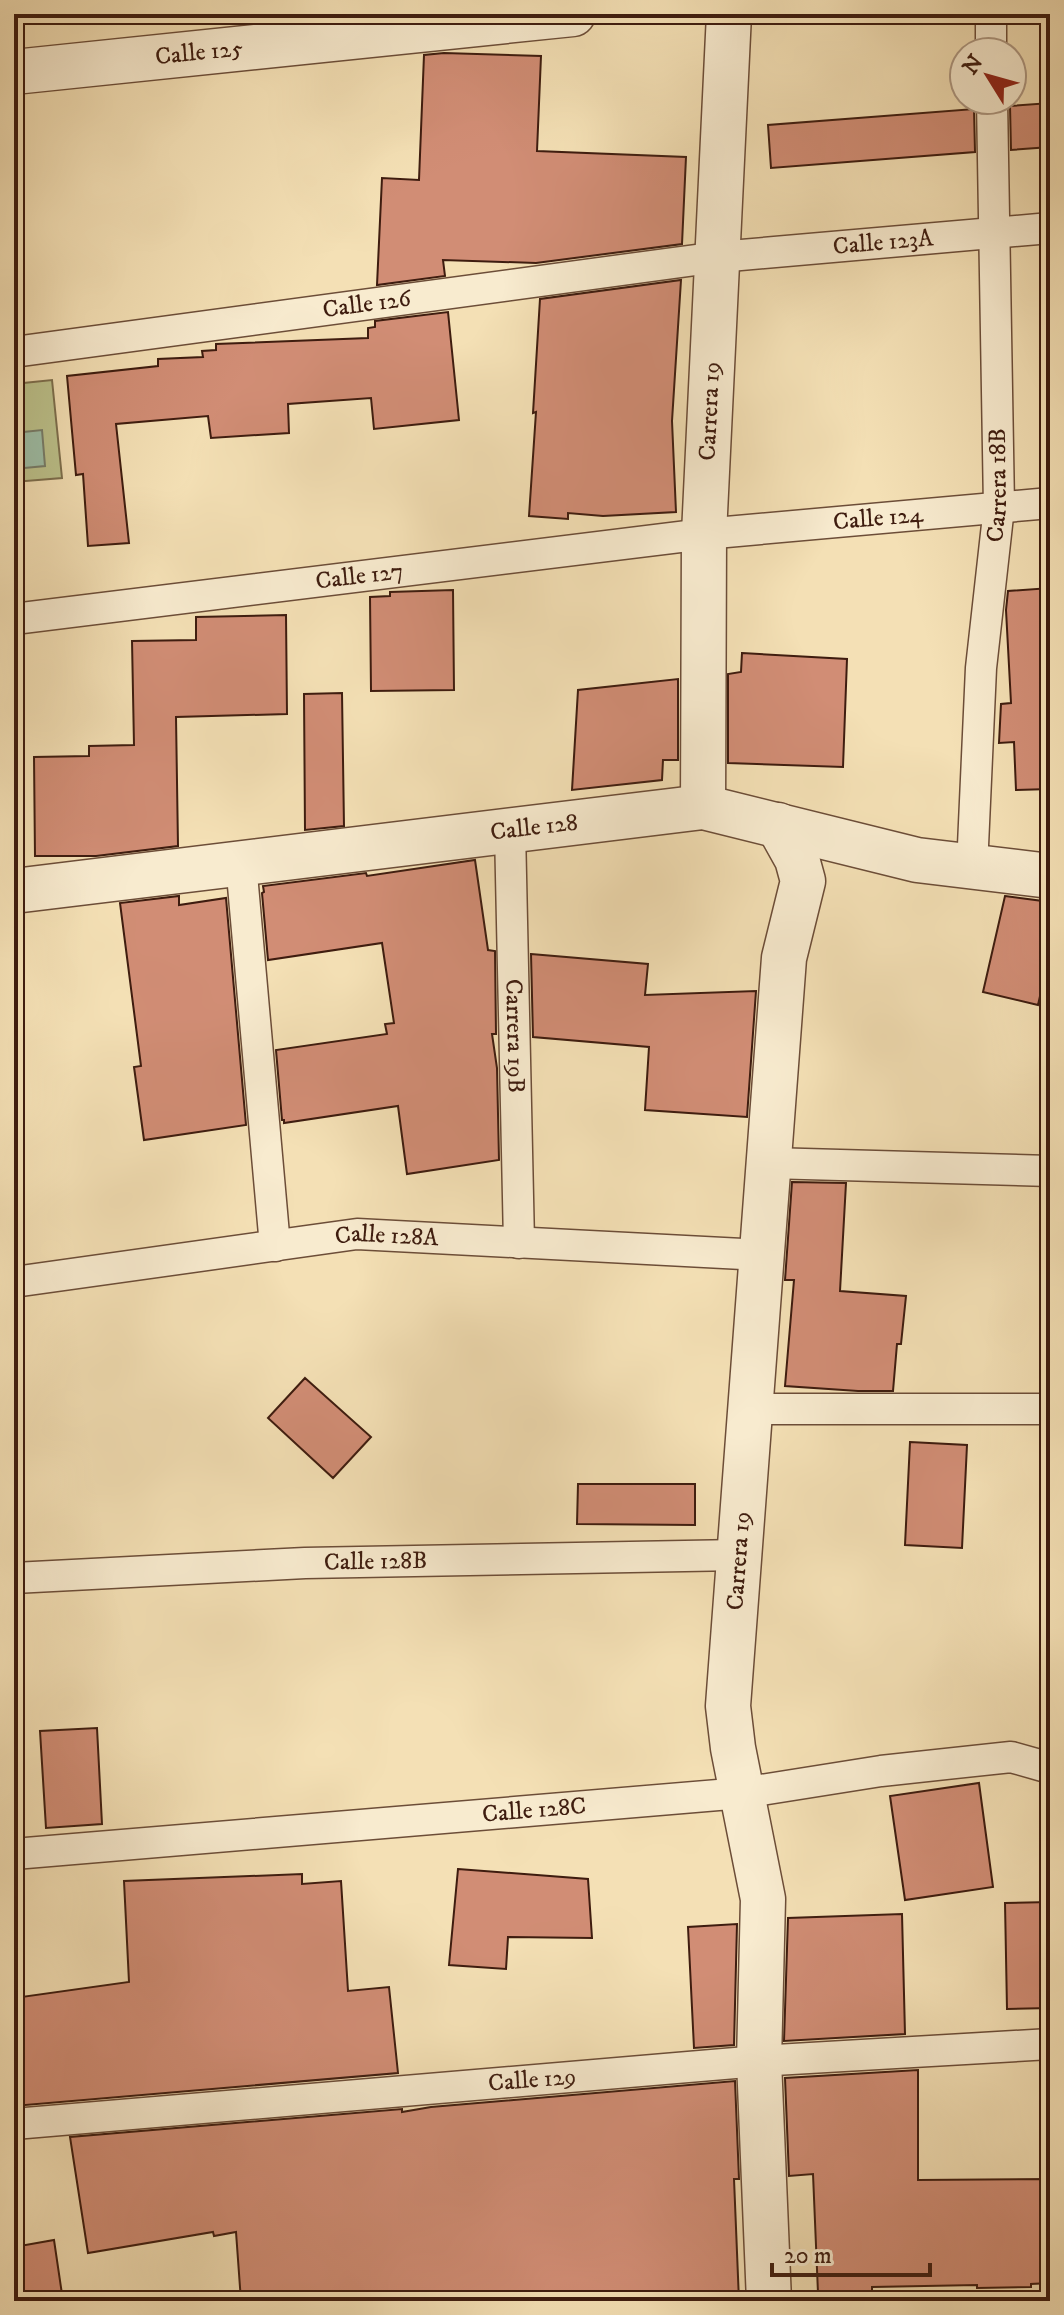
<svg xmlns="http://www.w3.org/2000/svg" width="1064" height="2315" viewBox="0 0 1064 2315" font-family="'IM FELL DW Pica',serif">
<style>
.green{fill:#bcc28c;stroke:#7d6f4e;stroke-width:2}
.water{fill:#9dbea7;stroke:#777d6a;stroke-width:2}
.building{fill:#d18d75;stroke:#3e1c0f;stroke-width:2}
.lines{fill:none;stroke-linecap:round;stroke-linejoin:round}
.lane-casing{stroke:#6c4d38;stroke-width:33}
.street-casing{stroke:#6c4d38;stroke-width:47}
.lane{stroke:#f8ebcf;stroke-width:30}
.street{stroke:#f8ebcf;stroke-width:44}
.labels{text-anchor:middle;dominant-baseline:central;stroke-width:7;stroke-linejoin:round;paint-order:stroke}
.street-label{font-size:24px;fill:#3e1c0f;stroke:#f8ebcf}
</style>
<rect width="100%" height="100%" fill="#f4e0b5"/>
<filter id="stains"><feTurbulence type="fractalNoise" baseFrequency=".0025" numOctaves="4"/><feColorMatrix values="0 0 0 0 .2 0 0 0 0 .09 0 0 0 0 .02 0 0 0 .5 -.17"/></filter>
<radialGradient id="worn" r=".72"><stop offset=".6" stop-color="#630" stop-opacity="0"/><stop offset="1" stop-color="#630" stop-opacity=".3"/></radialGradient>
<path class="green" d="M52,380L62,478L14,482V384Z"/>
<path class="water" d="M42,430L45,466L14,469V433Z"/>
<path class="building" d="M444,53L541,56L537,151L686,157L682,244L536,263L443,260L445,276L377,285L382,178L419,180L424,55Z
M1050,103V147L1011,150L1010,106Z
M974,109L975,152L771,168L768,125Z
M681,280L672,421L676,512L603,516L568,513V519L529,516L536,412L533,413L540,299Z
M448,312L459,420L374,429L371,398L288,404L289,433L211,438L208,416L116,424L129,543L88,546L83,474L76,475L67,376L158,366V359L203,357L202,351L216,350V344L368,338V328L375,327V321Z
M1050,588V789L1016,790L1014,742L999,743L1001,704L1011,703L1006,610L1008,591Z
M453,590L454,690L371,691L370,597L390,596V592Z
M286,615L287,714L176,717L178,846L96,856H35L34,757L89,756V746L134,745L132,641L196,640V617Z
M742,653L847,659L843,767L728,763V674L741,672Z
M678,679V760H663L662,780L572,790L578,690Z
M342,693L344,826L305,830L304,694Z
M475,860L488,950L495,951L496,1034H492L497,1068L499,1160L407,1174L398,1106L284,1123V1120H282L276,1050L387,1034L385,1024L394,1023L382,943L268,960L262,893L264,892L263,886L366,873L367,876Z
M179,896V905L226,898L246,1125L144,1140L134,1067L141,1066L120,903Z
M1005,896L1050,902V952L1038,1005L983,992Z
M531,954L648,964L645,995L756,991L747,1117L645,1110L649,1047L533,1037Z
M792,1182L846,1183L840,1291L906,1296L901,1344H897L893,1391H858L785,1386L794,1280H785Z
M305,1378L371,1437L333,1478L268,1418Z
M910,1442L967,1445L962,1548L905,1545Z
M578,1484H695V1525L577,1524Z
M97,1728L102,1824L46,1828L40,1731Z
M979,1783L993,1887L905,1900L890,1796Z
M458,1869L588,1879L592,1938L508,1937L506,1969L449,1965Z
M302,1874V1884L341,1881L348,1991L389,1987L398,2073L14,2106V1998L129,1982L124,1881Z
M1050,1902V2008L1007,2009L1005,1903Z
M902,1914L905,2034L784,2041L788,1918Z
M737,1924L734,2045L694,2048L688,1927Z
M918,2070V2180L1050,2179V2283L1031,2284V2287L977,2288V2285L872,2287V2292L818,2293L813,2174L789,2176L785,2078Z
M735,2081L739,2179H734L739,2301H241L236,2232L214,2236L213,2232L88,2253L70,2137L402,2109V2112L431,2107Z
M54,2240L63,2301H14V2247Z"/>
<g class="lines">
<g class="lane-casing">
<g id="lane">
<path d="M991,14V52"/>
<path id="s1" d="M14,352L718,257L1050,228"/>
<path id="s2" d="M14,619L704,534L1050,503"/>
<path id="s3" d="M510,830L519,1243"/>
<path d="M241,863L275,1246"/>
<path id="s4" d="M972,868L981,668L999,507L992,100"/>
<path d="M769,1163L1050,1171"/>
<path id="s5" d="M14,1282L357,1234L762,1255"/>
<path d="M750,1409H1050"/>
<path id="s6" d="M14,1578L305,1563L739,1555"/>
<path id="s7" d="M14,1854L742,1793L881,1771L1011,1757L1050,1768"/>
<path id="s8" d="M14,2124L759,2061L1050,2044"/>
</g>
</g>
<g class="street-casing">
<g id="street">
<path id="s9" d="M14,72L573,14"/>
<path id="s10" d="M703,807L704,534L729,14"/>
<path id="s11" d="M14,891L703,807L917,860L1050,876"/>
<path id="s12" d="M769,2301L759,2061L763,1899L733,1748L728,1706L784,958L803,881L797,859L778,825"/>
</g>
</g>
<use href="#lane" class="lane"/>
<use href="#street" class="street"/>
</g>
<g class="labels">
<g class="street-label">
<text stroke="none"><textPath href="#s9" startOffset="186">Calle 125</textPath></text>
<text stroke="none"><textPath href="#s1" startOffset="876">Calle 123A</textPath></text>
<text stroke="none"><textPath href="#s1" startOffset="356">Calle 126</textPath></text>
<text stroke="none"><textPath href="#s10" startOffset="396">Carrera 19</textPath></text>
<text stroke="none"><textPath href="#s4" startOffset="384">Carrera 18B</textPath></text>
<text stroke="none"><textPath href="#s2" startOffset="870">Calle 124</textPath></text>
<text stroke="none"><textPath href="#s2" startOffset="348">Calle 127</textPath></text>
<text stroke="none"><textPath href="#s11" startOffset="524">Calle 128</textPath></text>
<text stroke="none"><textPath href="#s3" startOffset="206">Carrera 19B</textPath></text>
<text stroke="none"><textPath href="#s5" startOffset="376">Calle 128A</textPath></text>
<text stroke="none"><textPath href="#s12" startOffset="744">Carrera 19</textPath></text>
<text stroke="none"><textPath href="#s6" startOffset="362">Calle 128B</textPath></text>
<text stroke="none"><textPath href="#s7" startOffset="522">Calle 128C</textPath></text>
<text stroke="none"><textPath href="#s8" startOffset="520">Calle 129</textPath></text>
</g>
</g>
<rect width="1064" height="2315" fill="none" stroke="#f4e0b5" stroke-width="48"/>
<rect x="16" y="16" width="1032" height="2283" fill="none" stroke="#3e1c0f" stroke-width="4"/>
<rect x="24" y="24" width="1016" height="2267" fill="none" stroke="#3e1c0f" stroke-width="2"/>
<g transform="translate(988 76) rotate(307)"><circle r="38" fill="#f8ebcf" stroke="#ae9882" stroke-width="2"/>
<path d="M0-6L14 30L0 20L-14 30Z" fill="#8f2418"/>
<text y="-12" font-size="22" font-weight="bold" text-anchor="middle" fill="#3e1c0f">N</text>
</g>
<path d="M772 2263v12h158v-12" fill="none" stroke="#3e1c0f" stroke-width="4"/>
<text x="784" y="2263" font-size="24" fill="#3e1c0f" stroke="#f8ebcf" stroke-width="6" paint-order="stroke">20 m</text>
<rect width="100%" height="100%" filter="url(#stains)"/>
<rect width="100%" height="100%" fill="url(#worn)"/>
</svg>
